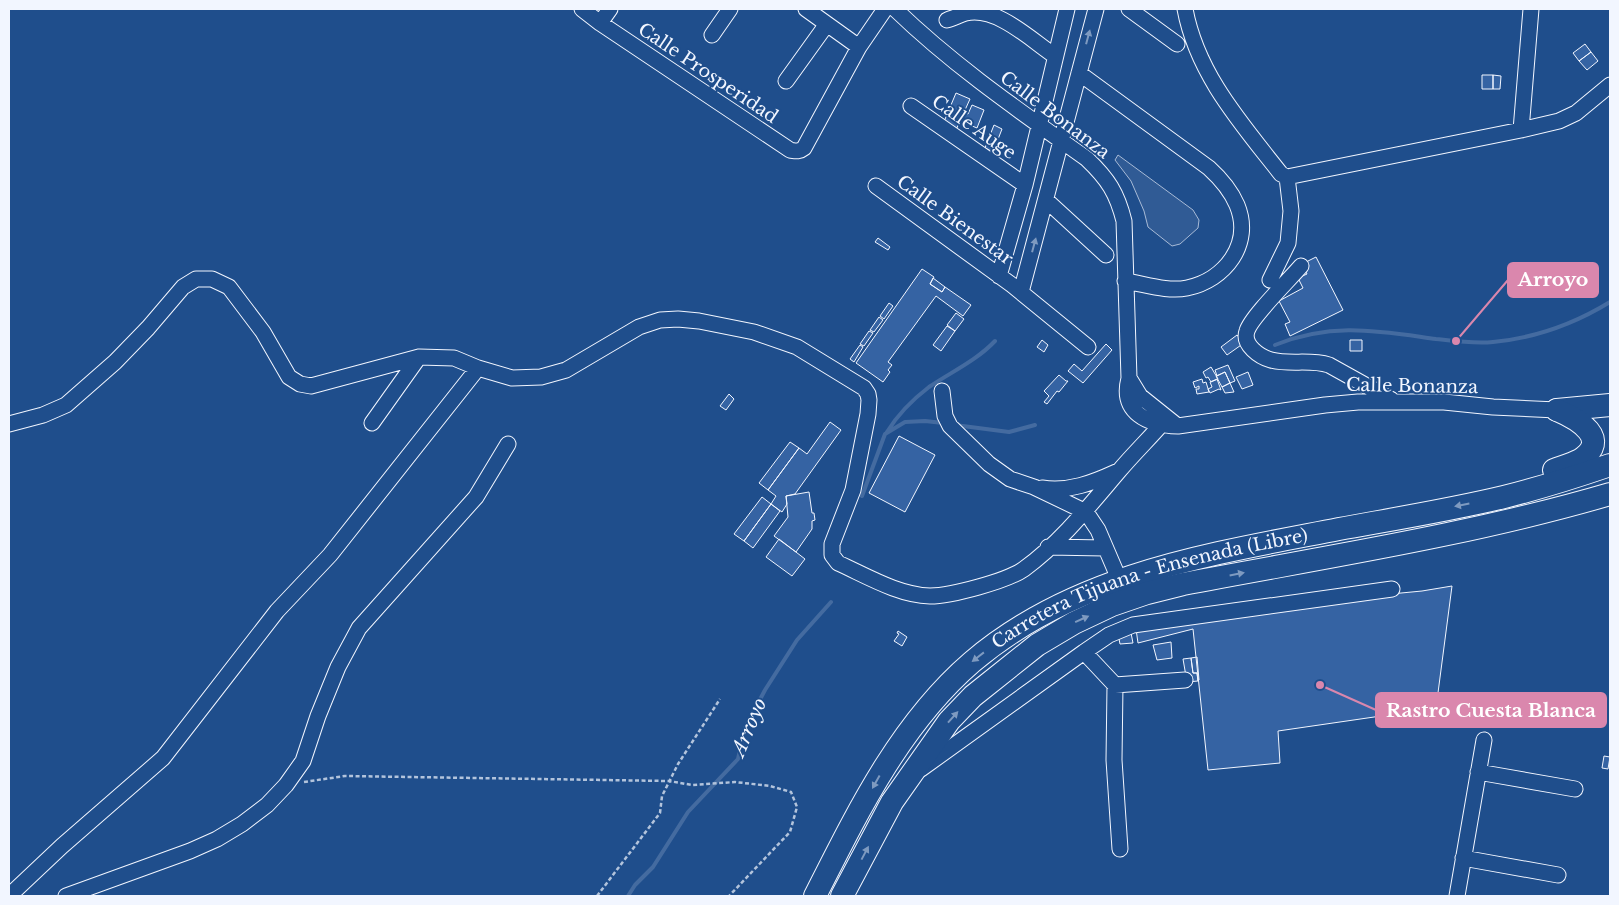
<svg xmlns="http://www.w3.org/2000/svg" width="1619" height="905" viewBox="0 0 1619 905" font-family="'Libre Baskerville',serif">
<style>
.built{fill:#305b95;stroke:#a8bbd7}
.lines{fill:none;stroke-linecap:round;stroke-linejoin:round}
.stream{stroke:#446ba0;stroke-width:4}
.building{fill:#3563a3;stroke:#f2f6ff}
.minor-casing{stroke:#f2f6ff;stroke-width:17}
.highway-casing{stroke:#f2f6ff;stroke-width:24}
.path{stroke:#b3c4dc;stroke-width:2.5;stroke-dasharray:4 2.5;stroke-linecap:butt}
.minor{stroke:#1f4e8c;stroke-width:15}
.highway{stroke:#1f4e8c;stroke-width:22}
.oneway{fill:#7e9ac0}
.labels{text-anchor:middle;dominant-baseline:central;stroke-width:4;stroke-linejoin:round;paint-order:stroke}
.street-label{font-size:18px;fill:#f2f6ff;stroke:#1f4e8c}
.water-label{font-size:19px;font-style:italic;fill:#f2f6ff;stroke:#1f4e8c}
.leader{fill:none;stroke:#da87ad;stroke-width:2}
.callout-dot{fill:#da87ad;stroke:#1f4e8c;stroke-width:2}
.callout{fill:#da87ad;stroke:#da87ad;stroke-width:2}
.callout-label{font-size:19px;text-anchor:middle;font-weight:bold;fill:#fff}
</style>
<rect width="100%" height="100%" fill="#1f4e8c"/>
<path class="built" d="M1118,155L1193,210L1199,220L1198,228L1180,244L1172,246L1148,227L1144,211L1131,181L1115,160Z"/>
<g class="lines">
<path class="stream" d="M1275,345C1333,322 1377,331 1436,339C1454,341 1474,344 1493,342C1535,338 1574,324 1610,302
M955,425L1009,432L1035,425
M887,432C898,414 912,400 929,387C951,372 976,361 995,341
M862,496L885,434L905,422L925,421L943,423
M628,896L635,885L653,867L688,812L738,759L745,728L765,690L797,640L831,602"/>
</g>
<path class="building" d="M1585,44L1591,52L1579,61L1573,53Z
M1591,52L1598,61L1587,70L1579,61Z
M1482,75H1493V89H1482Z
M1493,75L1501,76L1500,89H1493Z
M956,93L970,99L956,130L943,124Z
M972,105L984,110L977,128L960,121L964,112L968,114Z
M994,125L1002,129L993,152L985,148Z
M878,238L890,247L888,250L875,242Z
M1316,257L1343,310L1290,336L1285,324L1290,322L1279,301L1303,288L1298,278L1307,274L1302,264Z
M922,269L934,277L930,284L942,292L945,287L971,305L963,316L936,296L888,362L892,365L888,370L890,372L883,382L856,363Z
M933,278L945,287L942,292L930,284Z
M889,303L893,306L884,319L880,316Z
M956,313L964,319L955,331L947,325Z
M879,317L883,320L874,332L870,330Z
M947,326L955,331L941,351L933,345Z
M869,331L873,333L864,346L860,344Z
M1237,335L1244,343L1227,355L1221,347Z
M1042,340L1048,345L1044,352L1037,347Z
M1350,340H1362V351H1350Z
M1106,344L1112,350L1083,383L1068,371L1074,364L1082,371Z
M860,345L863,347L854,362L850,359Z
M1228,365L1235,381L1230,383L1225,372L1217,376L1215,370Z
M1211,367L1218,379L1211,382L1208,377L1206,378L1203,372Z
M1225,372L1230,383L1222,387L1216,376Z
M1248,372L1253,385L1242,389L1236,377Z
M1059,375L1066,381H1068L1059,392L1057,391L1047,404L1044,402L1049,396L1044,391Z
M1202,379L1203,383L1206,382L1209,392L1197,394L1196,389H1199V386L1195,388L1193,382Z
M1217,379L1221,390L1219,389L1210,393L1208,389L1212,387L1210,382Z
M1230,383L1234,392L1225,393L1222,387Z
M729,394L734,399L726,410L720,406Z
M830,422L841,430L795,494L786,496L787,504L782,512L771,504L776,496L768,490L799,448L807,454Z
M899,436L935,455L905,512L869,493Z
M790,442L799,448L768,490L759,483Z
M809,492L812,513H814L815,520L812,521V529L796,552L774,536L788,517L786,496Z
M762,497L771,504L744,541L734,534Z
M771,504L780,511L753,548L744,541Z
M779,539L805,559L792,576L766,557Z
M1452,586L1436,708L1278,731L1280,763L1208,770L1193,629L1138,643L1136,629L1349,598L1422,591Z
M1130,628L1133,643L1120,644L1119,639Z
M898,631L907,637L902,646L894,641L899,634L897,633Z
M1171,642L1172,658L1157,660L1153,645Z
M1197,657L1199,680L1198,681L1197,673H1193L1191,658Z
M1191,658L1193,673H1197L1198,681L1187,682L1183,659Z
M1604,756L1610,757L1608,769L1602,768Z"/>
<g class="lines">
<g class="minor-casing">
<path id="minor" d="M582,9L600,23L790,150C796,151 799,152 804,148L859,47L885,9
M806,9L859,47
M895,9C954,66 1021,112 1087,159C1108,179 1117,193 1124,221L1129,378C1120,413 1148,425 1178,426L1325,405L1358,402H1444L1493,407L1557,410
M1129,9L1177,44
M1185,9C1197,74 1241,123 1281,174L1287,177L1521,130L1559,121L1576,113L1610,85
M947,20C953,18 960,15 966,13C997,6 1031,40 1055,56
M600,23L610,9
M712,35L730,9
M1079,73L1209,168C1220,178 1231,191 1237,205C1253,244 1225,280 1187,288C1167,292 1145,284 1125,281
M786,81L827,24
M911,106L1025,185
M1521,130L1531,9
M876,186L1012,285L1088,347
M1046,200L1106,255
M1301,266C1290,279 1251,317 1247,331C1242,345 1260,357 1271,360C1290,365 1310,359 1329,365L1392,400
M999,276L1025,185L1067,9
M1270,280L1288,243L1291,211L1287,177
M1021,292L1096,9
M1129,378L1140,396L1175,424
M942,391L945,416L950,426L989,464L1010,479L1034,487L1086,512L1098,530L1119,579
M372,423L419,357
M9,424L43,415L66,405L115,362L148,328L183,287L196,279H212L229,287L263,332L289,377L300,384L311,386L419,357L454,358L478,368L512,378L541,377L566,370L639,327L660,320L678,319L699,321L754,332L797,347L864,388L868,394L869,400L868,414L853,490L832,544V555L838,563C867,576 898,595 930,596C951,596 1007,581 1024,569C1061,542 1090,505 1119,471C1134,453 1152,436 1167,418
M1042,488C1069,492 1092,483 1116,472
M1048,547L1105,548
M1084,652L1115,685L1185,680
M1115,685L1114,760L1120,849
M921,769L1084,652L1109,635L1133,625L1392,589
M1478,772L1575,789
M1463,858L1558,875
M9,896L62,846L163,758L277,611L330,555L478,368
M66,896L190,851L217,839L242,824L267,805L286,785L303,761L318,716L338,667L359,628L476,497L508,444
M1457,896L1484,740"/>
</g>
<g class="highway-casing">
<g id="highway">
<path d="M1557,410L1610,405"/>
<path d="M1554,470C1562,467 1572,464 1580,460C1612,439 1578,419 1557,410"/>
<path id="s1" d="M815,896C857,813 900,724 972,662C1075,574 1211,554 1339,529C1394,519 1450,510 1504,497C1540,488 1575,477 1610,465"/>
<path d="M842,896L892,802L949,721L973,696L1037,645L1074,623L1112,605L1147,593L1183,584C1325,557 1470,535 1610,494"/>
</g>
</g>
<path class="path" d="M304,782L345,776L669,781L692,785L735,782L770,786L791,792L797,807L790,832L729,896
M597,896L660,813L662,796L678,764L720,699"/>
<use href="#minor" class="minor"/>
<use href="#highway" class="highway"/>
</g>
<defs><path id="oneway-solid" d="M-6-.8H1V-3.2L6.5 0L1 3.2V.8H-6Z" transform="scale(1.25)"/></defs>
<g class="oneway">
<use href="#oneway-solid" transform="translate(1088 37) rotate(-75)"/>
<use href="#oneway-solid" transform="translate(1034 245) rotate(-75)"/>
<use href="#oneway-solid" transform="translate(1462 505) rotate(169)"/>
<use href="#oneway-solid" transform="translate(1237 574) rotate(-11)"/>
<use href="#oneway-solid" transform="translate(1082 619) rotate(-24)"/>
<use href="#oneway-solid" transform="translate(978 657) rotate(142)"/>
<use href="#oneway-solid" transform="translate(953 717) rotate(-48)"/>
<use href="#oneway-solid" transform="translate(876 782) rotate(119)"/>
<use href="#oneway-solid" transform="translate(865 853) rotate(-62)"/>
</g>
<g class="labels">
<g class="street-label">
<text transform="translate(708 73) rotate(34)">Calle Prosperidad</text>
<text transform="translate(1055 115) rotate(37)">Calle Bonanza</text>
<text transform="translate(974 127) rotate(35)">Calle Auge</text>
<text transform="translate(955 220) rotate(36)">Calle Bienestar</text>
<text transform="translate(1412 386) rotate(1)">Calle Bonanza</text>
<text stroke="none"><textPath href="#s1" startOffset="479">Carretera Tijuana - Ensenada (Libre)</textPath></text>
</g>
<g class="water-label">
<text transform="translate(749 727) rotate(-67)">Arroyo</text>
</g>
</g>
<path class="leader" d="M1456 341L1508 280M1320 685L1376 710"/>
<g class="callout-dot">
<circle cx="1456" cy="341" r="5"/>
<circle cx="1320" cy="685" r="5"/>
</g>
<g class="callout">
<rect x="1508" y="263" width="90" height="34" rx="5"/>
<rect x="1376" y="693" width="230" height="34" rx="5"/>
</g>
<g class="callout-label">
<text x="1553" y="286">Arroyo</text>
<text x="1491" y="717">Rastro Cuesta Blanca</text>
</g>
<rect width="1619" height="905" fill="none" stroke="#f2f6ff" stroke-width="20"/>
</svg>
